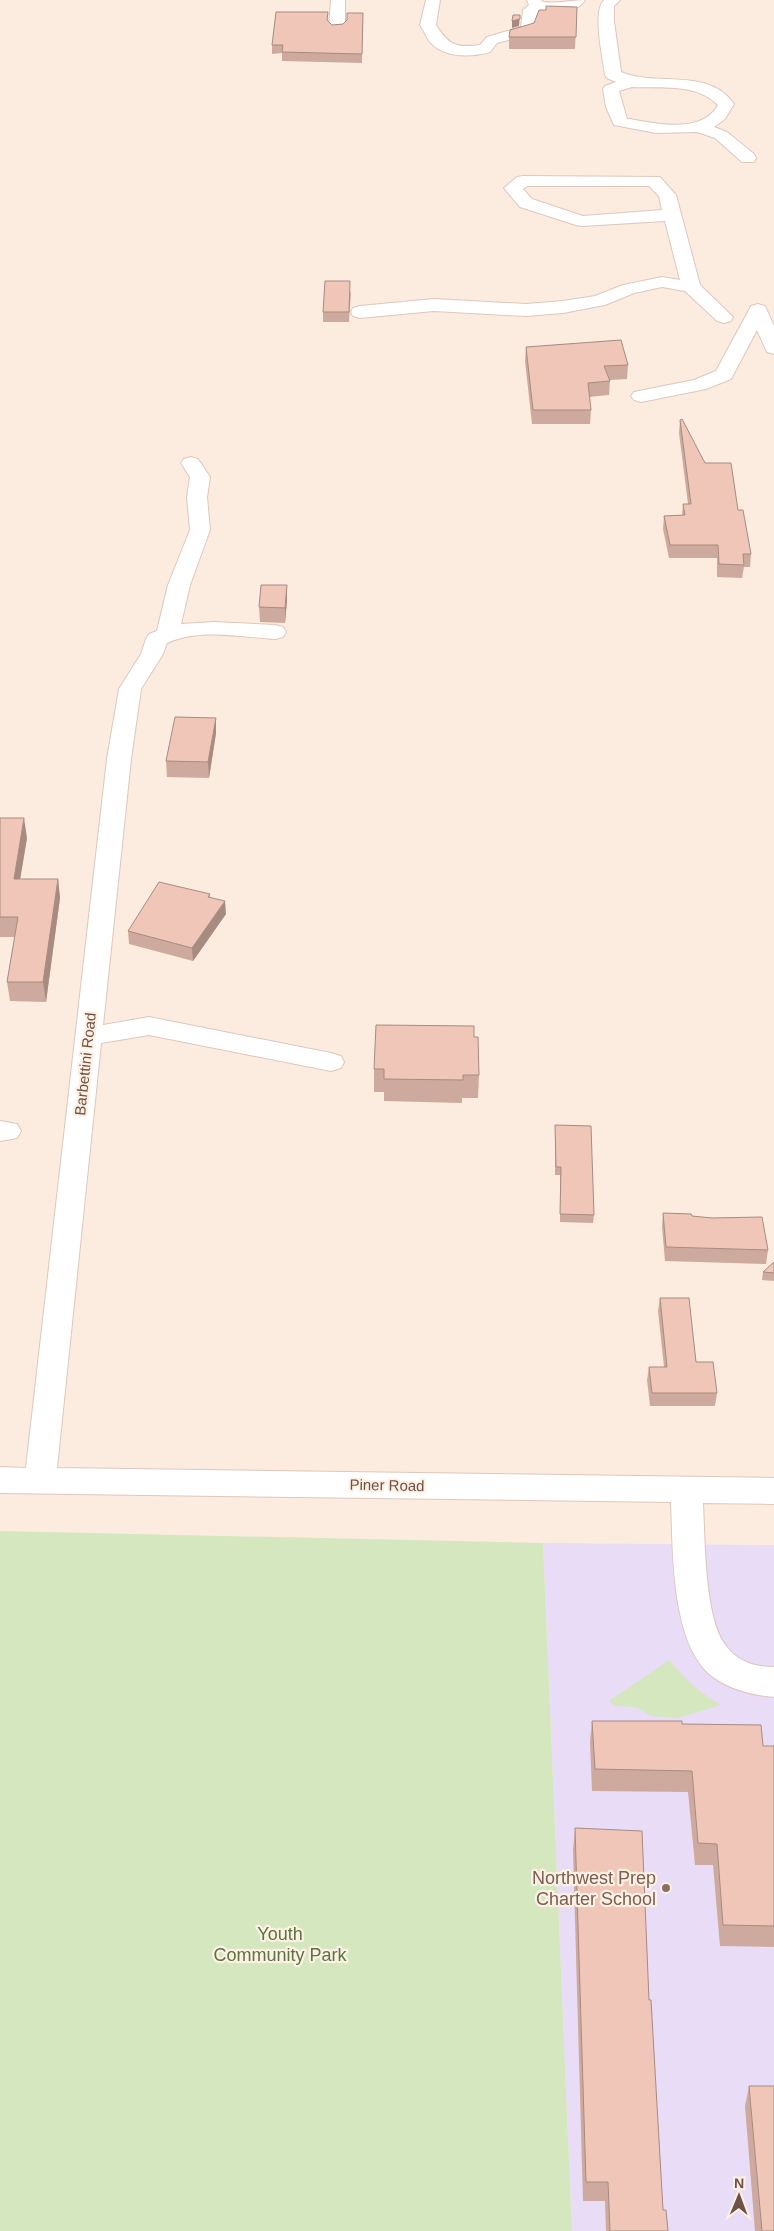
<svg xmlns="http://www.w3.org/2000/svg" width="774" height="2231" viewBox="0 0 774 2231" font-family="Helvetica,sans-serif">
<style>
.education{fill:#e9dcf7}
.green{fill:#d4e7bf}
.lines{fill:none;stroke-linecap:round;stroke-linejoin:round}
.minor-casing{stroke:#dec7bc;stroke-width:2}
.minor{fill:#fff;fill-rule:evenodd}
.wall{fill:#ceaa9e}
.shaded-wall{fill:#a78b81}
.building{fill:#efc6b8;stroke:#a78b81}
.education-dot{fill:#8d6e63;stroke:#fef1e4;stroke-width:2}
.labels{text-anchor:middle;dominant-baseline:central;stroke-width:4.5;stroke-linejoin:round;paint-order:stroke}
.street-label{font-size:15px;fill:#705148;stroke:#fef1e4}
.near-education-label{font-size:18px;fill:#785e54;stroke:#fef1e4;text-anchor:end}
.near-park-label{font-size:18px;fill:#577641;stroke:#fef1e4}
</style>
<rect width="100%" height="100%" fill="#fbecdf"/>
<path class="education" d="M543,1543L774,1545V2231H572Z"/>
<path class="green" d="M0,1531L543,1543L572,2231H0Z
M669,1660C684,1678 701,1694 721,1705L678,1718L651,1716L636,1707L615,1706L609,1701Z"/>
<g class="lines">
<g class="minor-casing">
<path id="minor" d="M331,0H345V29L342,32H332L329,29Z
M426,0H440L436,25C449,45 455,48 480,45L487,37L521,27L523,10L529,5L527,0H541L543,2C558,4 571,0 585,0C576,14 555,14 540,11L538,12L533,33L497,43L490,52C473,57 447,58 433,45C427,40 425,32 420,25Z
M604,0H620L614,6V21L621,72C656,87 709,67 734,104L725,119L714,127L727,132L754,154L756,158L754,162H742L715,138L697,132L656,133L614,125L606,107L603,89L605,86L616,82L607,78L605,75C603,59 592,11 604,0ZM632,87C660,88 697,83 718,105C702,134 657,124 630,119H627L619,91Z
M523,176L660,177L676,195L700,285L733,317L731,321L724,323L717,321L685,291L662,287L634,293L605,305L563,313L526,316L434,311L360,318L353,316L351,312L353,308L360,306L434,299L526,304L563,301L595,296L623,285L662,277L680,280L665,221L582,226L576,225L520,207L504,188L517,177ZM527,186H649L659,196L662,210L583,216L532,199L523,189Z
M758,304L765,306L774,326V354L767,352L757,330L731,379L706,389L641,402L634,400L631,396L634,392L694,380L716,371L749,310L751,306Z
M191,457L198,459L210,477L207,497L210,530L190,585L181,624L214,622L275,625L283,627L286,632L283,637L275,639C240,637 199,628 167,643L163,654L141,689L131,759L103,1025L149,1017L331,1053L341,1056L344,1062L341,1068L331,1071L149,1035L101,1043L57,1468L774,1478V1504L703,1503C705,1539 704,1619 726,1646C738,1662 755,1667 774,1667V1697C751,1695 724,1688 707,1672C671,1636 673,1550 671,1502L0,1493V1467L26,1468L107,759L119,689L141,654L146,639L149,634L157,631L168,585L190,530L187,497L190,477L181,463L184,459Z
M0,1121L17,1124L21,1131L17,1138L0,1141Z"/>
</g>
<use href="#minor" class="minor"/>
</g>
<path class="wall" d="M577,7L575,49H509V37L534,23L546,10Z
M363,13L362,63L282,61V53L272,54V45L328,21L332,25L343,24Z
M351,292L349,322H323V312Z
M526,347L628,365L627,379L610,380L609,395L589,397L591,410L590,424H532L525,361Z
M680,420L705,463L738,510L751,554L750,567H744L742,578L717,577V558H669L663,529L664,516L682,515L683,504H688L679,433Z
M287,585V600L285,623L260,622L259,607Z
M216,718V733L209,778L167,777L166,761Z
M0,818L27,838L20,879H58L60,898L46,1002L10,1001L7,982L15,937H0Z
M210,894V897L226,914L193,961L129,944L128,931Z
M474,1037L479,1075L478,1098H462V1103L384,1101V1092H374V1069Z
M555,1125L594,1215L593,1223L560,1222V1175H555Z
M663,1213L692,1216L768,1250L766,1264L665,1261L662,1227Z
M774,1262V1281L762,1280L763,1272Z
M660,1298L696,1362L717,1393L715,1406H650L647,1380L649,1367H664L658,1311Z
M592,1721L682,1724L763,1746H774V1947L720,1946L713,1865H695L688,1792L592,1791L590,1742Z
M575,1828L649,2000L663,2210L668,2231H606L605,2201H583L573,1850Z
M749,2086L774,2231H755L745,2106Z"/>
<path class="shaded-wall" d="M520,15L519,26L512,28V21Z
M287,585V600L285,623V608Z
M216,718V733L209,778L208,762Z
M24,818L27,838L17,898L14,879Z
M58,879L60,898L46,1002L43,982Z
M225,901L226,914L193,961L192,948Z"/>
<path class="building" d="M546,6L577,7L576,37H509L510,30L534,23L539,10H546Z
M276,12H328L327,20L332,25L343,24L347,20V13H363L362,54L282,52L283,45H272Z
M513,15H520V19L512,21Z
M325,281H350L349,312H323Z
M621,340L628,365L604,366L610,381L588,383L591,410H533L526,347Z
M682,419L705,463H731L738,510H743L751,554H743L744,565L719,564L718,545H670L664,516L685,515L683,504H691L680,420Z
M261,585H287L285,608L259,607Z
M175,717L216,718L208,762L166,761Z
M0,818H24L14,879H58L43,982H7L18,917H0Z
M159,882L210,894L208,897L225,901L192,948L128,931Z
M376,1025L474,1026V1037H478L479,1075H463V1080L384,1079V1069H374Z
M555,1125L591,1126L594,1215L560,1214L561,1167H556Z
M663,1213L691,1214L692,1216L712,1218L762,1217L768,1250L666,1247Z
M774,1262V1273L763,1272Z
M660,1298H689L696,1362H713L717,1393H652L649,1367H667Z
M592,1721H682V1724L761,1725L763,1746H774V1926L723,1925L717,1844L698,1843L692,1771L595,1769Z
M575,1828L642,1831L649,2000H651L663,2210H666L668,2231H610L608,2182H586Z
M749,2086H774V2231H762Z"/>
<circle class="education-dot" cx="666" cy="1888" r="5"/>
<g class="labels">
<g class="street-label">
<text transform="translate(85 1064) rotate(-84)">Barbettini Road</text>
<text transform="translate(387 1485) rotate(1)">Piner Road</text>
</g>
<g class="near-education-label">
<text x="656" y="1878">Northwest Prep<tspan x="656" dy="21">Charter School</tspan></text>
</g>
<g class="near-park-label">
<text x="280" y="1934">Youth<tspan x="280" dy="21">Community Park</tspan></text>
</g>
</g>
<g transform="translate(739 2196) rotate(1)" stroke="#fef1e4" stroke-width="4" paint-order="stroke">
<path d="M0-4L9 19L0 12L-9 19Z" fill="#705148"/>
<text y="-8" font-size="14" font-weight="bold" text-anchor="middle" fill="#705148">N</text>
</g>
</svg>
